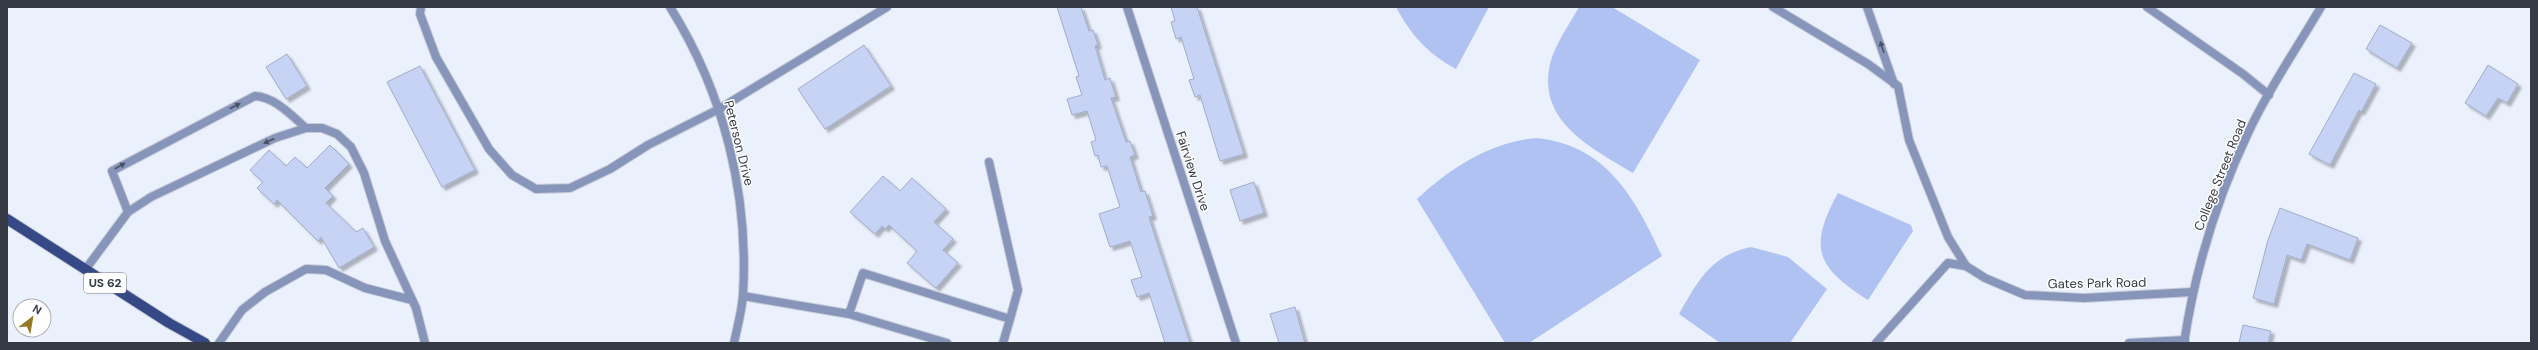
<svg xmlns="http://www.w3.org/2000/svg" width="2538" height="350" viewBox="0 0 2538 350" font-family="'DM Sans',sans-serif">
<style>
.green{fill:#b0c2f2}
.building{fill:#c6d3f5;stroke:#a1acc9;filter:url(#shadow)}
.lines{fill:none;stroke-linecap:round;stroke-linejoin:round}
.service-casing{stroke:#c7ccd8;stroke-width:10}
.minor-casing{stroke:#c7ccd8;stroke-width:10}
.tertiary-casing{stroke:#c7ccd8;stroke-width:10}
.primary-casing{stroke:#c7ccd8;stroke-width:12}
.service{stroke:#8895ba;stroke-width:8}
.minor{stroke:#8895ba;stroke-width:8}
.tertiary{stroke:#8895ba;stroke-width:8}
.primary{stroke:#364987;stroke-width:10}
.oneway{fill:#4a5162}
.labels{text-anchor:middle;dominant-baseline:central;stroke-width:3;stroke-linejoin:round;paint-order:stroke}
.shield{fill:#fefefe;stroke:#71757c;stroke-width:1}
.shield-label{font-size:12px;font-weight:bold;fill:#353a45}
.street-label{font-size:13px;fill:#353a45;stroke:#fefefe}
</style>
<defs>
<filter id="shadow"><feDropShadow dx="3.5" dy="3.5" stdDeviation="1" flood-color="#0004"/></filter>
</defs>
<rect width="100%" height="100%" fill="#ebf0fd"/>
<path class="green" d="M1396,7H1489L1456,69C1427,53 1411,35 1396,7Z
M1579,7H1612L1700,60L1633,173C1592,148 1537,122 1550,64C1555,44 1569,25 1579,7Z
M1536,138C1607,145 1635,198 1662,256L1529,343H1505L1417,199C1450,168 1491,142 1536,138Z
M1838,193L1911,225L1913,231L1868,300C1818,268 1807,249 1838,193Z
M1751,247L1788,257L1827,289L1790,343H1720L1679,314C1698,281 1711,255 1751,247Z"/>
<path class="building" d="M1057,7H1081L1089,31L1093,30L1098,45L1095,46L1105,80L1110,78L1116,97L1111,98L1126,142L1130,141L1135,155L1130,157L1141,192L1145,191L1153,216L1149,217L1154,233L1190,343H1165L1149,293L1137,297L1131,280L1142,277L1130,241L1110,247L1099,214L1120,207L1107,166L1101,167L1098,155L1095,156L1091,142L1096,140L1087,111L1072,115L1067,99L1082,95L1076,77L1079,76Z
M1171,7H1197L1244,154L1220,161L1200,95L1195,97L1189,80L1194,79L1181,37L1176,39L1171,22L1175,21Z
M2380,25L2412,43L2397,68L2366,49Z
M864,45L891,86L825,129L798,89Z
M287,54L307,86L286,99L266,67Z
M2488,65L2518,84L2507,103L2498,98L2486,116L2465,103Z
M420,66L475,170L442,187L387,82Z
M2354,73L2376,84L2361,112L2359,110L2330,165L2309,154Z
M330,145L349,164L325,188L333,196L326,203L356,232L363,228L374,247L339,268L321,237L318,241L277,200L274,204L257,188L263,182L250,170L269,150L286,166L295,157L307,168Z
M883,176L900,191L912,178L946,209L934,222L953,239L943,250L958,263L936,288L907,263L917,251L889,225L885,229L882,226L875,234L850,212Z
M1254,182L1264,213L1240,221L1230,190Z
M2280,208L2358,238L2350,260L2307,244L2301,260L2287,255L2274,304L2253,298L2268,240Z
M1295,307L1305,343H1279L1270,314Z
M2243,325L2271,331L2268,343H2239Z"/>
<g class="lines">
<g class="service-casing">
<path id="service" d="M421,7L420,14L436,57L489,149L512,175L536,189L570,188L610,169L648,145L719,109L887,7
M1773,7L1868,64L1898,86L1909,140L1948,237L1966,266
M1867,7L1894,84
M2147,7L2243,74L2269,95
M989,162L1018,290L1010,319
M128,212L112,171L255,96C275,97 292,116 306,128
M85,270L128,212L151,197L275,138L306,128H322L337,134L351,147L364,173L385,241L416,308L425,343
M743,296L849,314L947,343
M849,314L863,273L1010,319L1003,343
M219,343L242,310L265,292L306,269L326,270L365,288L412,300
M2129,343L2185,340"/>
</g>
<g class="minor-casing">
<path id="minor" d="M1127,7L1236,343
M1876,343L1948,263L1966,266L1985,278L2025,295L2084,298L2192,292"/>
</g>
<g class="tertiary-casing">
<path id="tertiary" d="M670,7C724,93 749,194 743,295C742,311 737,328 734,343
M2184,343C2195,270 2217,198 2249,131C2269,88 2297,48 2321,7"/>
</g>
<g class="primary-casing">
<path id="primary" d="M7,219L169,323L205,343"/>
</g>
<use href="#service" class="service"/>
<use href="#minor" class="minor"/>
<use href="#tertiary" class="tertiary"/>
<use href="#primary" class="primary"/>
</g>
<defs><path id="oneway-solid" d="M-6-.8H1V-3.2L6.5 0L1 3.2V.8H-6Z"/></defs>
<g class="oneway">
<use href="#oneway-solid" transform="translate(1882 47) rotate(-108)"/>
<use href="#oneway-solid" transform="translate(235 106) rotate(-27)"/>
<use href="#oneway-solid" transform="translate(269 141) rotate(155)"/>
<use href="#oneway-solid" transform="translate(120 166) rotate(-29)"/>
</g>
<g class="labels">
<rect class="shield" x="84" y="273" width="42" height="20" rx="3"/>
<g class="shield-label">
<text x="105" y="283">US 62</text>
</g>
<g class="street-label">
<text transform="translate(739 143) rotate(76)">Peterson Drive</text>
<text transform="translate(1193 171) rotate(72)">Fairview Drive</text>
<text transform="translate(2220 175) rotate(-68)">College Street Road</text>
<text transform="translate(2097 283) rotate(-1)">Gates Park Road</text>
</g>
</g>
<rect width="2538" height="350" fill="none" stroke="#353a45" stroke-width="16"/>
<g transform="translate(32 318) rotate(31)"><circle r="19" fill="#fefefe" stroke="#aeb0b4"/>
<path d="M0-3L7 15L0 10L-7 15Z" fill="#95781f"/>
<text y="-6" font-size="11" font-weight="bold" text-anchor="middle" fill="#353a45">N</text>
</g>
</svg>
